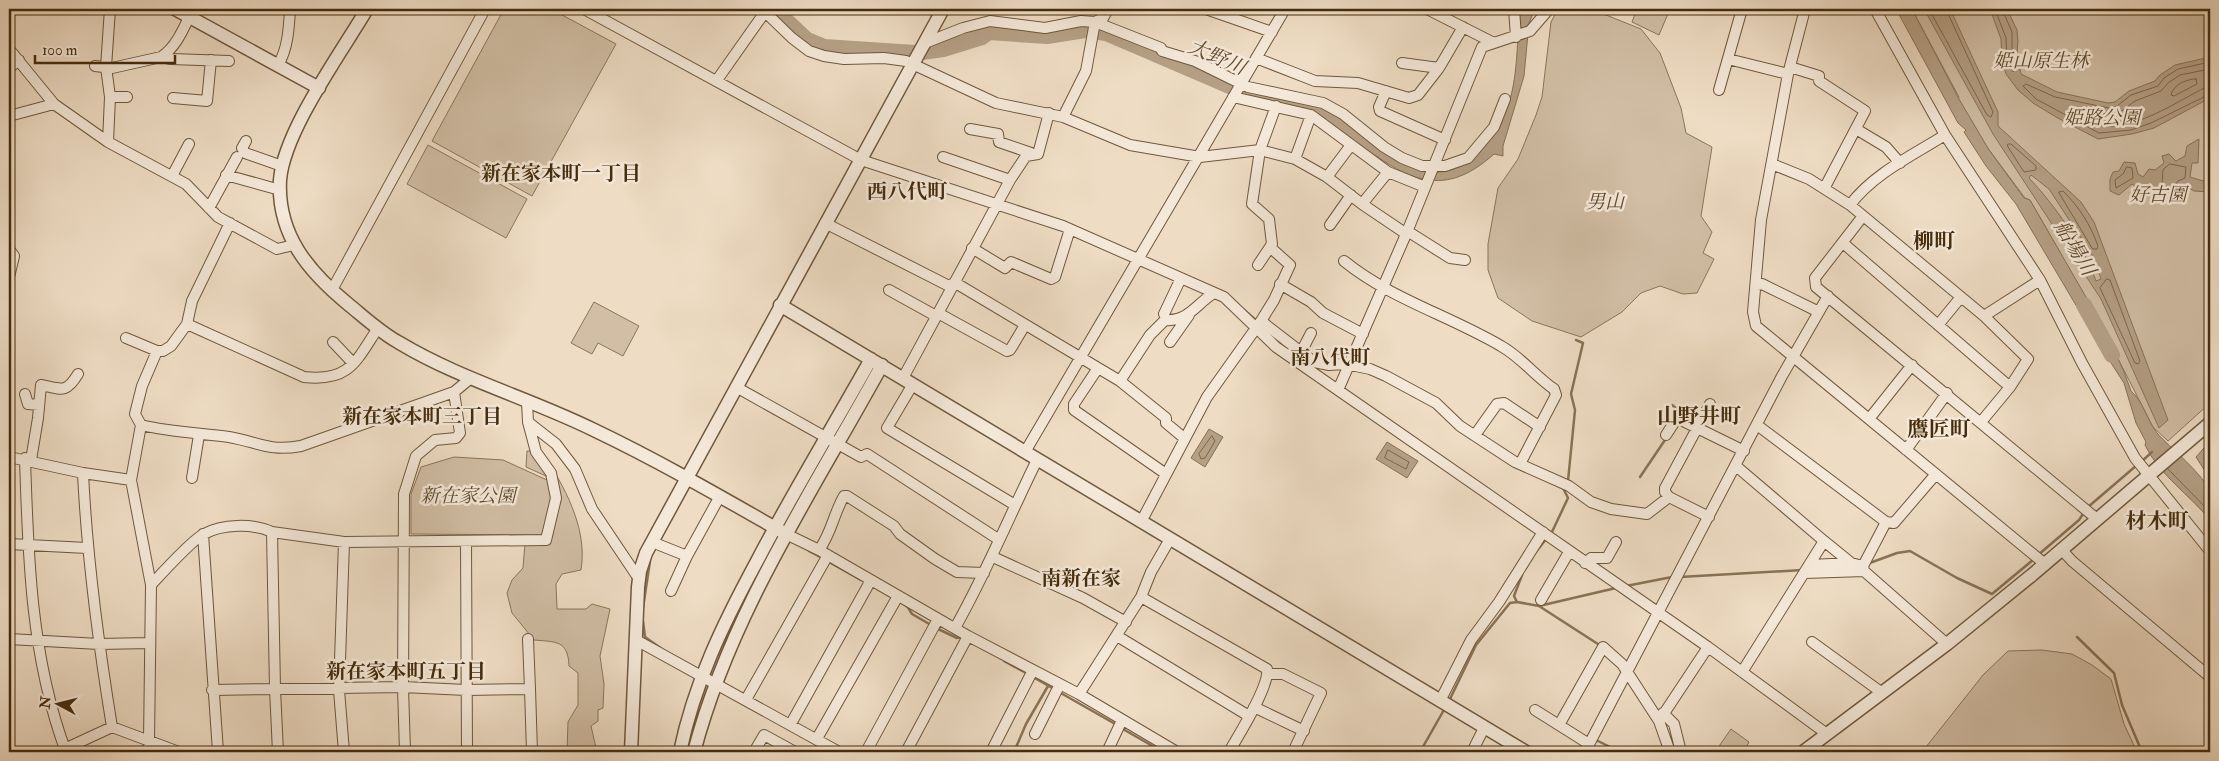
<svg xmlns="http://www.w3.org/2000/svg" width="2219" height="761" viewBox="0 0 2219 761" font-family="'IM FELL Double Pica','Noto Serif JP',serif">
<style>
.green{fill:#d1bea5;stroke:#8b7559}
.water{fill:#b5a086;stroke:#887256;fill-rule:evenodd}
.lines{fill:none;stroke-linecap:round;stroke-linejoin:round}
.shore{stroke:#7d664a;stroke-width:1}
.stream{stroke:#887256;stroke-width:2.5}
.river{stroke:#b5a086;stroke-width:16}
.minor-casing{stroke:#6f583b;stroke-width:12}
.tertiary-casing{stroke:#6f583b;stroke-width:15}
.minor{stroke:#f4e8d9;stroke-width:10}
.tertiary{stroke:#f4e8d9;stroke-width:12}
.labels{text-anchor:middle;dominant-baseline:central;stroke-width:5;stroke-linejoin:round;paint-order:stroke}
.park-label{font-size:19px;font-style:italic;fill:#61492b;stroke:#f4e8d9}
.water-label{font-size:20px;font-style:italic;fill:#61492b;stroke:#f4e8d9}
.neighbourhood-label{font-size:20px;font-weight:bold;fill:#452c0d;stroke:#f4e8d9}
.quarter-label{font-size:21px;font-weight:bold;fill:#452c0d;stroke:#f4e8d9}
</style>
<rect width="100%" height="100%" fill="#eedcc4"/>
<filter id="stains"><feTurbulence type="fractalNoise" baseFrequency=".004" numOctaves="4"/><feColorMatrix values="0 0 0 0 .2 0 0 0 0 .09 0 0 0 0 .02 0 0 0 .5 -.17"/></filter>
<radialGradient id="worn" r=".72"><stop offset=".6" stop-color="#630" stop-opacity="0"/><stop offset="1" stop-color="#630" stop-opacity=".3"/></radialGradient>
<path class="green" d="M504,9H551L616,44L532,196L432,141Z
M1558,9H1591L1641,29L1660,53L1681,108L1686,133L1712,147L1701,216L1712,232L1703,253L1714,259L1697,293L1683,294L1660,286L1641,293L1622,312L1581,337L1532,321L1498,298L1488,270V244L1498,188L1518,159L1536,115L1542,97L1551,22Z
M1637,9H1670L1659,35L1632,22Z
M1915,9H2210V403L2168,441L2153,427L2093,310L2030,200L2025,198L1987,147L1958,99L1959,97L1914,13Z
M428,145L527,199L506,238L407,184Z
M594,302L639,326L623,356L598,343L592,354L571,343Z
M527,451H541C564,485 588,528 581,570L562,574L556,584L557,609H586L592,604L610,609L600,656L604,684L603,708L598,710V721L591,726L596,748L594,752H567L568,722L578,705V673L569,666C568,640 556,642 534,640L512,613L507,593L512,580L523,568L525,543L542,537L543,535L411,534V494L421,467L454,457L503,460L547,480L546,476L526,467Z
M2042,650L2072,654L2092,665L2111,679L2124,724L2137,752H1922L1983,675L2008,651Z
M1731,729L1749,742L1745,749L1747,752H1715Z"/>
<path class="water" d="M1519,9H1535L1529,23L1524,76L1503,146V156L1494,154C1440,203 1402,176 1353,139L1355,130C1379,148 1425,186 1457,167C1464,163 1470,154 1475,148C1483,140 1492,132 1499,123C1519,96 1517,41 1519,9Z
M1896,9H1915L1914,13L1959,99L1989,150L2024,198L2030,200L2094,311C2095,333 2105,333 2114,351C2121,363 2126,377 2131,391C2143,401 2147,420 2157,433C2169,447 2206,476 2210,493C2212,501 2210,512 2210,520C2190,495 2159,475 2145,445L2146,442L2136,423L2124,383L2104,352L2094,329L2080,312L2016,204L1986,166L1964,132L1966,130L1958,123Z
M1924,9H1950L1998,112V126L2081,202L2094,222L2168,420L2159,428L2101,299L1993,134ZM2031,175L2049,189L2094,258L2101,279L2096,281C2084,247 2054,204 2029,178Z
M1990,9H2007L2017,30L2018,41L2017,53L2021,74L2057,92L2108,103L2115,102L2129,91L2155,81L2160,75L2175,65L2210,57V98L2154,128L2132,134L2098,139L2056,117L2033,103L2018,90L2006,74L2002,62L2001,39Z
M2199,139L2198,163H2192L2190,177L2210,183V192L2194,191L2183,184L2178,194L2154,189L2143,192L2132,184L2119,195L2110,191V179L2113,172L2119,171L2124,162L2135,163L2138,174L2143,177L2149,169L2155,170L2164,163L2162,156L2169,154L2176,161L2185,156L2187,146Z
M1209,429L1223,437L1205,467L1191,458Z
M2210,441V479L2196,457Z
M1387,442L1418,461L1407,478L1376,459Z"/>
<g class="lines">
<path class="shore" d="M1929,9L1987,115L1991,117L1993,112L1946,9
M1995,9L2006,38L2007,61L2013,72L2015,69L2012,53V32L2002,9
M2210,62L2178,69L2164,78L2158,86L2131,95L2117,106L2109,108L2055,97L2026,84L2023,86L2036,99L2099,133L2131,130L2151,123L2210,94
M2210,69L2180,75L2168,83L2161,91L2135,101L2119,113L2107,114L2075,109L2072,112C2110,148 2167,107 2204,88L2210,87
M2196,79L2197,84L2174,96L2171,95C2173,85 2186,79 2196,79Z
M2008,144H2011L2036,166V170L2024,172L2008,147Z
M2170,164L2186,167L2185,178L2178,181L2174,188L2162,185L2163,170Z
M2127,167L2132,168L2133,178L2116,188L2115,180L2123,174Z
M2059,192L2063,191C2080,208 2090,224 2098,246L2097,249H2093Z
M2107,279L2110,280L2140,361L2138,364L2135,363L2100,288Z
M1212,436L1215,441L1205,458L1201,459L1199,454Z
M1388,450L1409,462L1406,469L1385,458Z
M2168,469L2210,512"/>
<path class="stream" d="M1244,310L1257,321
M1672,405L1681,412V416
M2141,462L2152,452
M1640,477L1667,437
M1568,481L1575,410L1571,394L1583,343L1576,340
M2088,507L2137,465
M1551,534L1568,498L1563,488
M809,551L824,559
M1535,553L1547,538
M2038,555L2079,520L2085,511
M829,562L861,580
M1867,564L1897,553L1910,551L1957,578L1992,594L2034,559
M1680,577L1802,570
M1626,586L1672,577
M1517,602L1514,596L1522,575
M907,606L912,614L931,625
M1539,606L1601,646
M643,608L650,561
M643,621L645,637L662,649
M936,628L957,638L963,637
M2077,637L2114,673L2122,705L2142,752
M1004,661L1028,674
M1033,677L1054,689
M1059,692L1117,725
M1449,701L1476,645L1510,603L1517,602L1539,606L1616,588
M1121,728L1163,752
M1596,740L1620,752
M1014,752L1026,724L1048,686
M1420,752L1445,708"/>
<path class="river" d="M774,9L807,40L824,47L915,53L943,49L982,37L989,32L1047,36L1085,30L1106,33L1241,91L1314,107L1328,114L1371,148
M2084,305L2112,355"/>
<g class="minor-casing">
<path id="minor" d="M584,9L861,160L1063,226L1224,297L1276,347L1708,647L1827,734
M762,9L792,38L809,51L824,56L844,59L884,58L906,61L996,103L1063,117L1130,145L1200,157L1260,150L1295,159L1327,177L1362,204L1402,231L1412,234L1450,258L1465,260
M1206,9L1272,32
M1427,9L1494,43
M1514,9L1516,37
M1805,9L1788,74L1761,220L1753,312L1756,326L2045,564
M1875,9L1945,135L2040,280L2082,363L2135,458L2210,551
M925,43L963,28L990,21L1045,28L1081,21L1095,22L1161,48L1162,51L1195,61L1248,87L1323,103L1343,114L1384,147L1402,158L1422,166H1445L1468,158L1494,127L1505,99
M9,49L54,104L108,142L186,184L218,217L277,249L294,245
M161,57L171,59L229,61
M1256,58L1315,81L1358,83L1409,98L1418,95L1439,68L1463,27
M1728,59L1788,74
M1402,63L1439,68
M278,65C288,49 289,27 290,9
M95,66L112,68L161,57C177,47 185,25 193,9
M1790,67L1819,76V81L1865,111L1825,187
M9,68L19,60
M717,80L765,12
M1719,90L1742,9
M1386,91L1379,107L1380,111L1445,140
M110,97H127
M1233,97L1311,115L1388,172L1425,187
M173,98L207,101L211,60
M9,116L54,104
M1063,117L1086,71L1095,22L1103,18L1108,9
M970,129L998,134L999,142L1031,153
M1856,129L1886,147L1900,163
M246,141L242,148L245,153L282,166
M108,142L110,97L106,67L110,9
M943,157L1010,180
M1295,159L1311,115
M1772,164L1809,179L1850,205L1984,316L2028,359L2010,387L1981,422
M226,175L280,190
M172,176L189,144
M1327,177L1351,145
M1362,204L1388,172
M1850,205C1873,174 1913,155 1945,135
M209,208L237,157
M1863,216L1815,278L1816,287L2097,519
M230,223L192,301L187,324L171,346L163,351H157L142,386L135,414L141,425C170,432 199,433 229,437C258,442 269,452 301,446L454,392L471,378
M825,223L951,287
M1330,225L1351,195
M1843,243L2010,387
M972,248L1005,268L1011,262L1051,279L1055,277L1070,229
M9,249L14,256L9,277
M1344,261C1391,299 1448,315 1501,346C1521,357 1535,376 1554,389L1556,395L1520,464
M1258,265L1272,244L1269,219L1252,204L1260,150L1276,106
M952,284L959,285L1120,381L1166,418V423L1184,438
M1280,284L1311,302L1323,313L1363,334
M1757,285L1762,284L1819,312
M332,290L485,9
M889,290L936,316
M938,313L1007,351L1010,350L1025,325
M1164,314L1181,278
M1984,316L2040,280
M1261,321L1314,362L1329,365L1346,364L1370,369L1386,376L1436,403L1460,426L1515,462L1569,486L1591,502L1611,509L1647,514L1669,497L1709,517
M187,324L304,377C350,382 356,361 378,328
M1938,325L1961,297
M126,338L157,351
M333,342L353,363
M1170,342L1189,315
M1298,358L1311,333
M1098,368L1074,404V410L1166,474
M903,378L1010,180L1026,156L1038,154L1049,113
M1120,381L1150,335L1165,320C1188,322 1196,304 1214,293
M913,384L887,428L1015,505
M736,387L861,457L867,454L998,539
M1338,390L1407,232L1482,47L1530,31L1549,9
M25,394L28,404L39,405
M527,402L528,422L556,444L575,469L592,509L639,579
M1869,419L1912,365
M141,425L131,480L151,585L149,741
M1757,425L1886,522L1894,523L1936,474
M1475,435L1497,404L1504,403L1540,427
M1666,435L1677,418L1744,451
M1906,450L1947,393
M1025,452L1285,9
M9,457L83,473L131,480
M25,458C28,558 31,658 66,752
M31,460L38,418L41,385C61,389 66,394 78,374
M1736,466L1824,541L1742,672
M83,473C87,560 98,641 112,727
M192,478L199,435
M1669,497L1665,492V488L1710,404
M1141,522L1207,397L1261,321L1274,300L1290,265L1271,248
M1886,522L1863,566L1864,571L1947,644
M272,532L275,689L278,752
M203,534L218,752
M786,534L819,550L968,636L1079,694L1177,752
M466,541L467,752
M1824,541L1851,563L1863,566
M344,542L339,690L344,752
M652,542L687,556L720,496
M9,544L87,548
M819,550C832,532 833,515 844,496H847L894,526L900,534L935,559L957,572L984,573
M2062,550L2072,561L2210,677
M993,557L1083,598L1126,622
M1585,563L1591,558H1607L1616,542
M1811,565L1851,563
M1805,573L1864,571
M151,585C162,573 192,540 204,534C222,524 253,523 272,532L344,542L546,540L556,498L551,473L536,452L528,422
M671,591L687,556
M1141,597L1267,669C1270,686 1238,736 1229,752
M1541,600L1569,552
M955,628C986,573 1009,517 1037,460
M1117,636L1249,716
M9,639L99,644L149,643
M528,639L530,689
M636,640L839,752
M1812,642L1881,692
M1268,674H1283L1321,693L1293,752
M212,690L403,687L466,690L530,689L532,752
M1079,694L1141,597L1151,572L1170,539
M748,696L828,555
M1440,701L1471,640L1499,602L1543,532
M1254,707L1304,731
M1535,710L1589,744
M1663,713L1674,724L1681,752
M793,720L871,580
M1659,721L1708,647
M1559,725L1603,647L1622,664L1659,721L1670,752
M1035,734L1060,684
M819,735L898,596
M58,752L112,727L179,752
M145,752L152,743
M405,752L403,687L404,494L416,456L435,440L456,438L460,433L454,392
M754,752L764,735L795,752
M866,752L938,619
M906,752L968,636
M991,752L1033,670
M1107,752L1122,720
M1472,752L1484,728
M1585,752L1782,376L1828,296"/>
</g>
<g class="tertiary-casing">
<path id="tertiary" d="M175,9L319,88
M367,9C341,53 284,131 280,180C277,235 309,272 348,304C364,317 380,332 398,342C459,379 529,398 594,430C659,461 723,498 786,534
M780,305L1526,752
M631,752L638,587L640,571L646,553L943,9
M680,752C694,684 723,624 756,563C792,494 833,427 871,359
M694,752C731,612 813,491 882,365
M1803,752L1947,644L2032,575L2210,423"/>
</g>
<use href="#minor" class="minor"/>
<use href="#tertiary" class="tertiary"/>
</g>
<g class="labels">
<g class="park-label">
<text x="2041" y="61">姫山原生林</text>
<text x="2102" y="118">姫路公園</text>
<text x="2158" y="195">好古園</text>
<text x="1605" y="202">男山</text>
<text x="468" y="496">新在家公園</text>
</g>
<g class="water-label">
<text transform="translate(1217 57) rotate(23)">大野川</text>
<text transform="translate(2075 248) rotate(59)">船場川</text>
</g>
<g class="neighbourhood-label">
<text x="561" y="173">新在家本町一丁目</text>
<text x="907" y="191">西八代町</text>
<text x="1330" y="357">南八代町</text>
<text x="422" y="416">新在家本町三丁目</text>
<text x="1081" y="578">南新在家</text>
<text x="406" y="671">新在家本町五丁目</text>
</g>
<g class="quarter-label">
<text x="1934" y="241">柳町</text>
<text x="1699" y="416">山野井町</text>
<text x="1939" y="429">鷹匠町</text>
<text x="2157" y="521">材木町</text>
</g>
</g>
<rect width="2219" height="761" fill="none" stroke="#eedcc4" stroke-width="30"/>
<rect x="10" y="10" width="2199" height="741" fill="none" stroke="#452c0d" stroke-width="2.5"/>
<rect x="15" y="15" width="2189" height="731" fill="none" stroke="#452c0d"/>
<g transform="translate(58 704) rotate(277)" stroke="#f4e8d9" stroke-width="4" paint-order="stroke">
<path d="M0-4L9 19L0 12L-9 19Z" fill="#452c0d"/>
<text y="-8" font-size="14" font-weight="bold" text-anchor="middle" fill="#452c0d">N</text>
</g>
<path d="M35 55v8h140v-8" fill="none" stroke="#452c0d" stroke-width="2.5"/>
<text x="42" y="55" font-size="15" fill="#452c0d" stroke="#f4e8d9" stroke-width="4" paint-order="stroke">100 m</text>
<rect width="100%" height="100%" filter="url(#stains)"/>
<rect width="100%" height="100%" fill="url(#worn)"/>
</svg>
